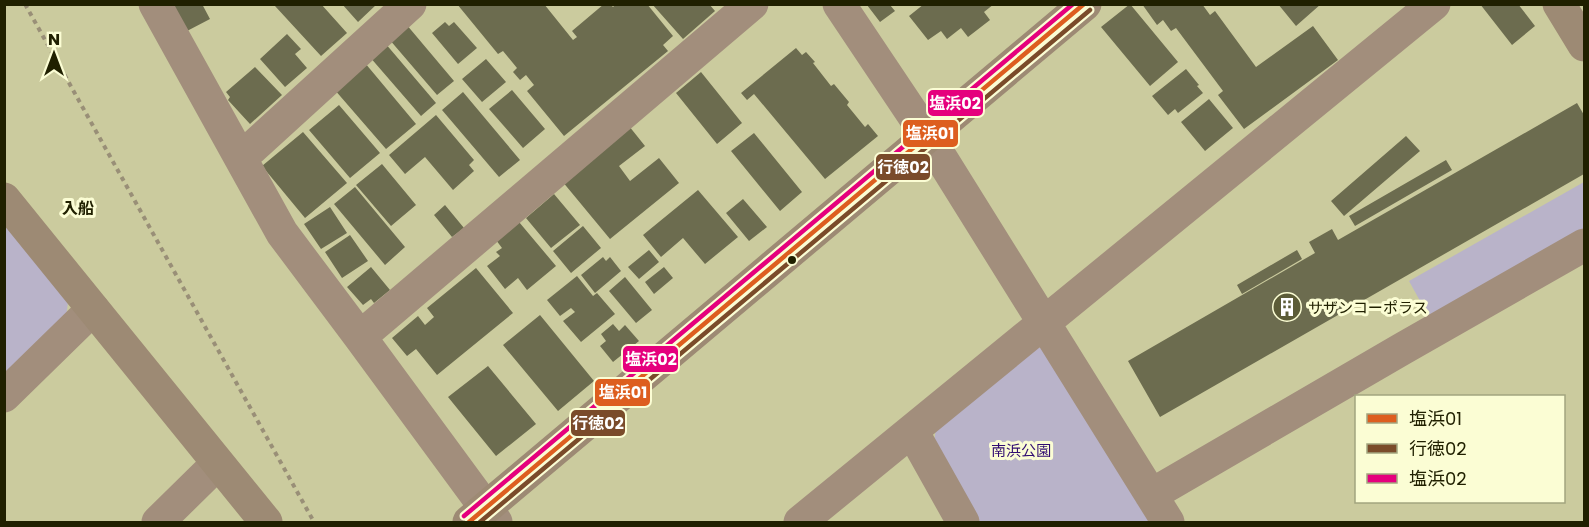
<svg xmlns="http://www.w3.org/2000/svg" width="1589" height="527" viewBox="0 0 1589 527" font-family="Poppins,'Noto Sans JP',sans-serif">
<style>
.green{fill:#b9b3c9}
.building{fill:#6c6c4f}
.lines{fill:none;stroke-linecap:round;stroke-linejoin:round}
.path{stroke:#998f77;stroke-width:4;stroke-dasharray:4.5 4.5;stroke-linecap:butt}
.street{stroke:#a28e7c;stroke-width:33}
.secondary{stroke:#9d8a74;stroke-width:33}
.bus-1-casing{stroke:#fbfdd4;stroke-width:9}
.bus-2-casing{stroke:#fbfdd4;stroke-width:9}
.bus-3-casing{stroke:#fbfdd4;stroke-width:9}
.bus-1{stroke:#dd5e1f;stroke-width:4.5}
.bus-2{stroke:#7a4b2a;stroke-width:4.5}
.bus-3{stroke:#e5007d;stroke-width:4.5}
.bus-dot{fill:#202000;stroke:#fbfdd4;stroke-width:2}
.labels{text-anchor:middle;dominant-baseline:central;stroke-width:6;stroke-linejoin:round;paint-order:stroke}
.poi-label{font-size:15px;fill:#202000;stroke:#fbfdd4;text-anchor:start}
.park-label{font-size:15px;fill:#310d72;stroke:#fbfdd4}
.neighbourhood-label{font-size:16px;font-weight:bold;fill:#202000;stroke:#fbfdd4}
.line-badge{stroke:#fbfdd4;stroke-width:2}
.badge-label{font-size:16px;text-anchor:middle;font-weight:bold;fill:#fff}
</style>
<rect width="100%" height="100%" fill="#cbcb9e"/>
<path class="green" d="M1584,182V232L1430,319L1409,281Z
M4,224L68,302L66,318L4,378Z
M1032,347L1044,348L1152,522H979L934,443L936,427Z"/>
<path class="building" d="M173,4H202L210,19L187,31Z
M277,4H321L347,33L321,56L275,6Z
M342,4H377L358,22Z
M457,4H544L573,40L577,37L572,31L604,4H610L613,7L616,4H647L673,36L663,45L668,51L564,136L527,91L534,85L526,75L520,80L513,72L517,68L503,51L498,54Z
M652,4H709L715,11L683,39Z
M924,4H994L984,12L990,20L968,37L961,28L947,39L941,31L928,40L909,16Z
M1130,4L1178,62L1150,86L1101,27Z
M1142,4H1202L1210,15L1215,11L1256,67L1313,26L1338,60L1244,129L1218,95L1223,91L1176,28L1171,31L1163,20L1157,25Z
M1278,4H1321L1296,26Z
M1480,4H1518L1535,26L1512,45Z
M867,5H890L895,11L880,22Z
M445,22L449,26L454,22L477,48L458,64L432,33Z
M406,24L454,81L437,95L389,39Z
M287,34L301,49L295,54L307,68L285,87L260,59Z
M385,43L436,103L421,116L369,56Z
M796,48L802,55L806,52L815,62L813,63L831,86L834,84L849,102L847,105L865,127L868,124L878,136L825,179L754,94L747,100L741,93Z
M486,59L506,82L482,102L462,79Z
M365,63L416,124L386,149L334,89Z
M255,67L282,95L250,124L228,100L230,97L226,92Z
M1186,69L1199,85L1197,86L1203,93L1178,113L1175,109L1168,115L1152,96Z
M701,72L742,123L717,144L676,93Z
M512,90L545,129L523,148L489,109Z
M463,92L520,160L499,177L442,110Z
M1209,99L1233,128L1205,151L1181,122Z
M1577,103L1584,115V174L1160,417L1128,361L1315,253L1309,242L1332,229L1338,240Z
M339,105L380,153L350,178L309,130Z
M436,115L474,160L469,165L474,171L453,190L425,157L405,174L389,155Z
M629,126L645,146L619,166L630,181L659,158L679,183L610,239L562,181Z
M303,132L347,183L305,218L262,166Z
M754,133L802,192L780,211L731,151Z
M1406,136L1420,151L1344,216L1331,201Z
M1446,160L1452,170L1355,226L1349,216Z
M382,164L416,205L391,226L356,185Z
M355,187L405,247L385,265L334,204Z
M698,190L738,237L705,264L683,238L661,257L643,235Z
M554,194L580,225L551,248L526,218Z
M743,199L767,227L749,241L726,213Z
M445,205L464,228L452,237L434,215Z
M330,207L347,233L321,249L304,224Z
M519,222L556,266L527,290L518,278L505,289L487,266L500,256L496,252L502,248L496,240Z
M583,226L601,248L571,273L553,251Z
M350,235L368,261L342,278L325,252Z
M649,250L659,262L639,279L628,267Z
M1297,250L1302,259L1242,294L1237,285Z
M603,257L606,261L610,257L621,271L595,293L581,275Z
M371,267L390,290L374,303L371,299L363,305L347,287Z
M664,267L673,278L654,294L645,282Z
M476,268L513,313L437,375L416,349L407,356L392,338L418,316L425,325L434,317L427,308Z
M577,276L593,296L597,293L615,314L581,342L563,321L575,312L571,308L560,316L547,300Z
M625,277L652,310L636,323L609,291Z
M540,315L594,381L558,411L503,345Z
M613,324L619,331L625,325L639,341L613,362L600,346L606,341L601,334Z
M488,366L536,424L496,456L448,397Z"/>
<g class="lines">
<path class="path" d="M25,4L314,522"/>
<path class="street" d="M155,4L282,233L360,337L496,522
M839,4L928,137L1168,522
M241,158L410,4
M360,337L752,4
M4,396L93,309
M912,431L963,522
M1151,495L1402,349L1584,245
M158,522L217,464
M800,522L1434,4"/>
<path class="secondary" d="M1559,4L1584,45
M4,199L266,522
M469,522L1085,4"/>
<g class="bus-1-casing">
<path id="bus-1" d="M469,522L1084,4"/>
</g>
<g class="bus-2-casing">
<path id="bus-2" d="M480,522L1090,10"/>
</g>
<g class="bus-3-casing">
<path id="bus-3" d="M464,516L1073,4"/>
</g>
<use href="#bus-1" class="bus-1"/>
<use href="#bus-2" class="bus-2"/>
<use href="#bus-3" class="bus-3"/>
</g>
<defs>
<g id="building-disc" transform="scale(1.5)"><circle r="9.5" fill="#5c5c37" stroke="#fbfdd4"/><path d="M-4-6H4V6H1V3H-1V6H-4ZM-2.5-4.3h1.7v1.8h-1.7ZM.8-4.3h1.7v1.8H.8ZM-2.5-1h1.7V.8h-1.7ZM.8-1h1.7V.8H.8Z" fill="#fff"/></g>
</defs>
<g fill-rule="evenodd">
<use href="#building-disc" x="1287" y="307"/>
</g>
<circle class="bus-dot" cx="792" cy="260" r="5"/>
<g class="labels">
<g class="poi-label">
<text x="1308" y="307">サザンコーポラス</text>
</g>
<g class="park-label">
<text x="1021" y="450">南浜公園</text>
</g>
<g class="neighbourhood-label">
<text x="78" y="208">入船</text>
</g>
</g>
<g class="line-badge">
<rect x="927" y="89" width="57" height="28" rx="6" fill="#e5007d"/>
<rect x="902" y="119" width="57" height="29" rx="6" fill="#dd5e1f"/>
<rect x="875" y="153" width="56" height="28" rx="6" fill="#7a4b2a"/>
<rect x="622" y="345" width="57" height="28" rx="6" fill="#e5007d"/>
<rect x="594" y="378" width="57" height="29" rx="6" fill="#dd5e1f"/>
<rect x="570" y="409" width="56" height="28" rx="6" fill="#7a4b2a"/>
</g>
<g class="badge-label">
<text x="955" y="109">塩浜02</text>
<text x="930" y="139">塩浜01</text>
<text x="903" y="173">行徳02</text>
<text x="651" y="365">塩浜02</text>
<text x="623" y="398">塩浜01</text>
<text x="598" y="429">行徳02</text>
</g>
<rect width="1589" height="527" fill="none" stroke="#202000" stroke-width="12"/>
<rect x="1355" y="395" width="210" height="108" fill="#fbfdd4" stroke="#a3a57f" stroke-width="1.5"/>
<rect x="1367" y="414" width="30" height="9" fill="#dd5e1f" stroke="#a3a57f" stroke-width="1.5"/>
<text x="1409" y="425" font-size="18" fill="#202000">塩浜01</text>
<rect x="1367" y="444" width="30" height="9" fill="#7a4b2a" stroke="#a3a57f" stroke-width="1.5"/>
<text x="1409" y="455" font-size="18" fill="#202000">行徳02</text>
<rect x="1367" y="474" width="30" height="9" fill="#e5007d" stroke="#a3a57f" stroke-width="1.5"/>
<text x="1409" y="485" font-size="18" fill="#202000">塩浜02</text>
<g transform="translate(54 54)" stroke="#fbfdd4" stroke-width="4.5" paint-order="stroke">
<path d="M0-4.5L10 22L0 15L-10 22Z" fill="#202000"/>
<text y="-9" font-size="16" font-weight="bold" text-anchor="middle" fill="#202000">N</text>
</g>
</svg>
